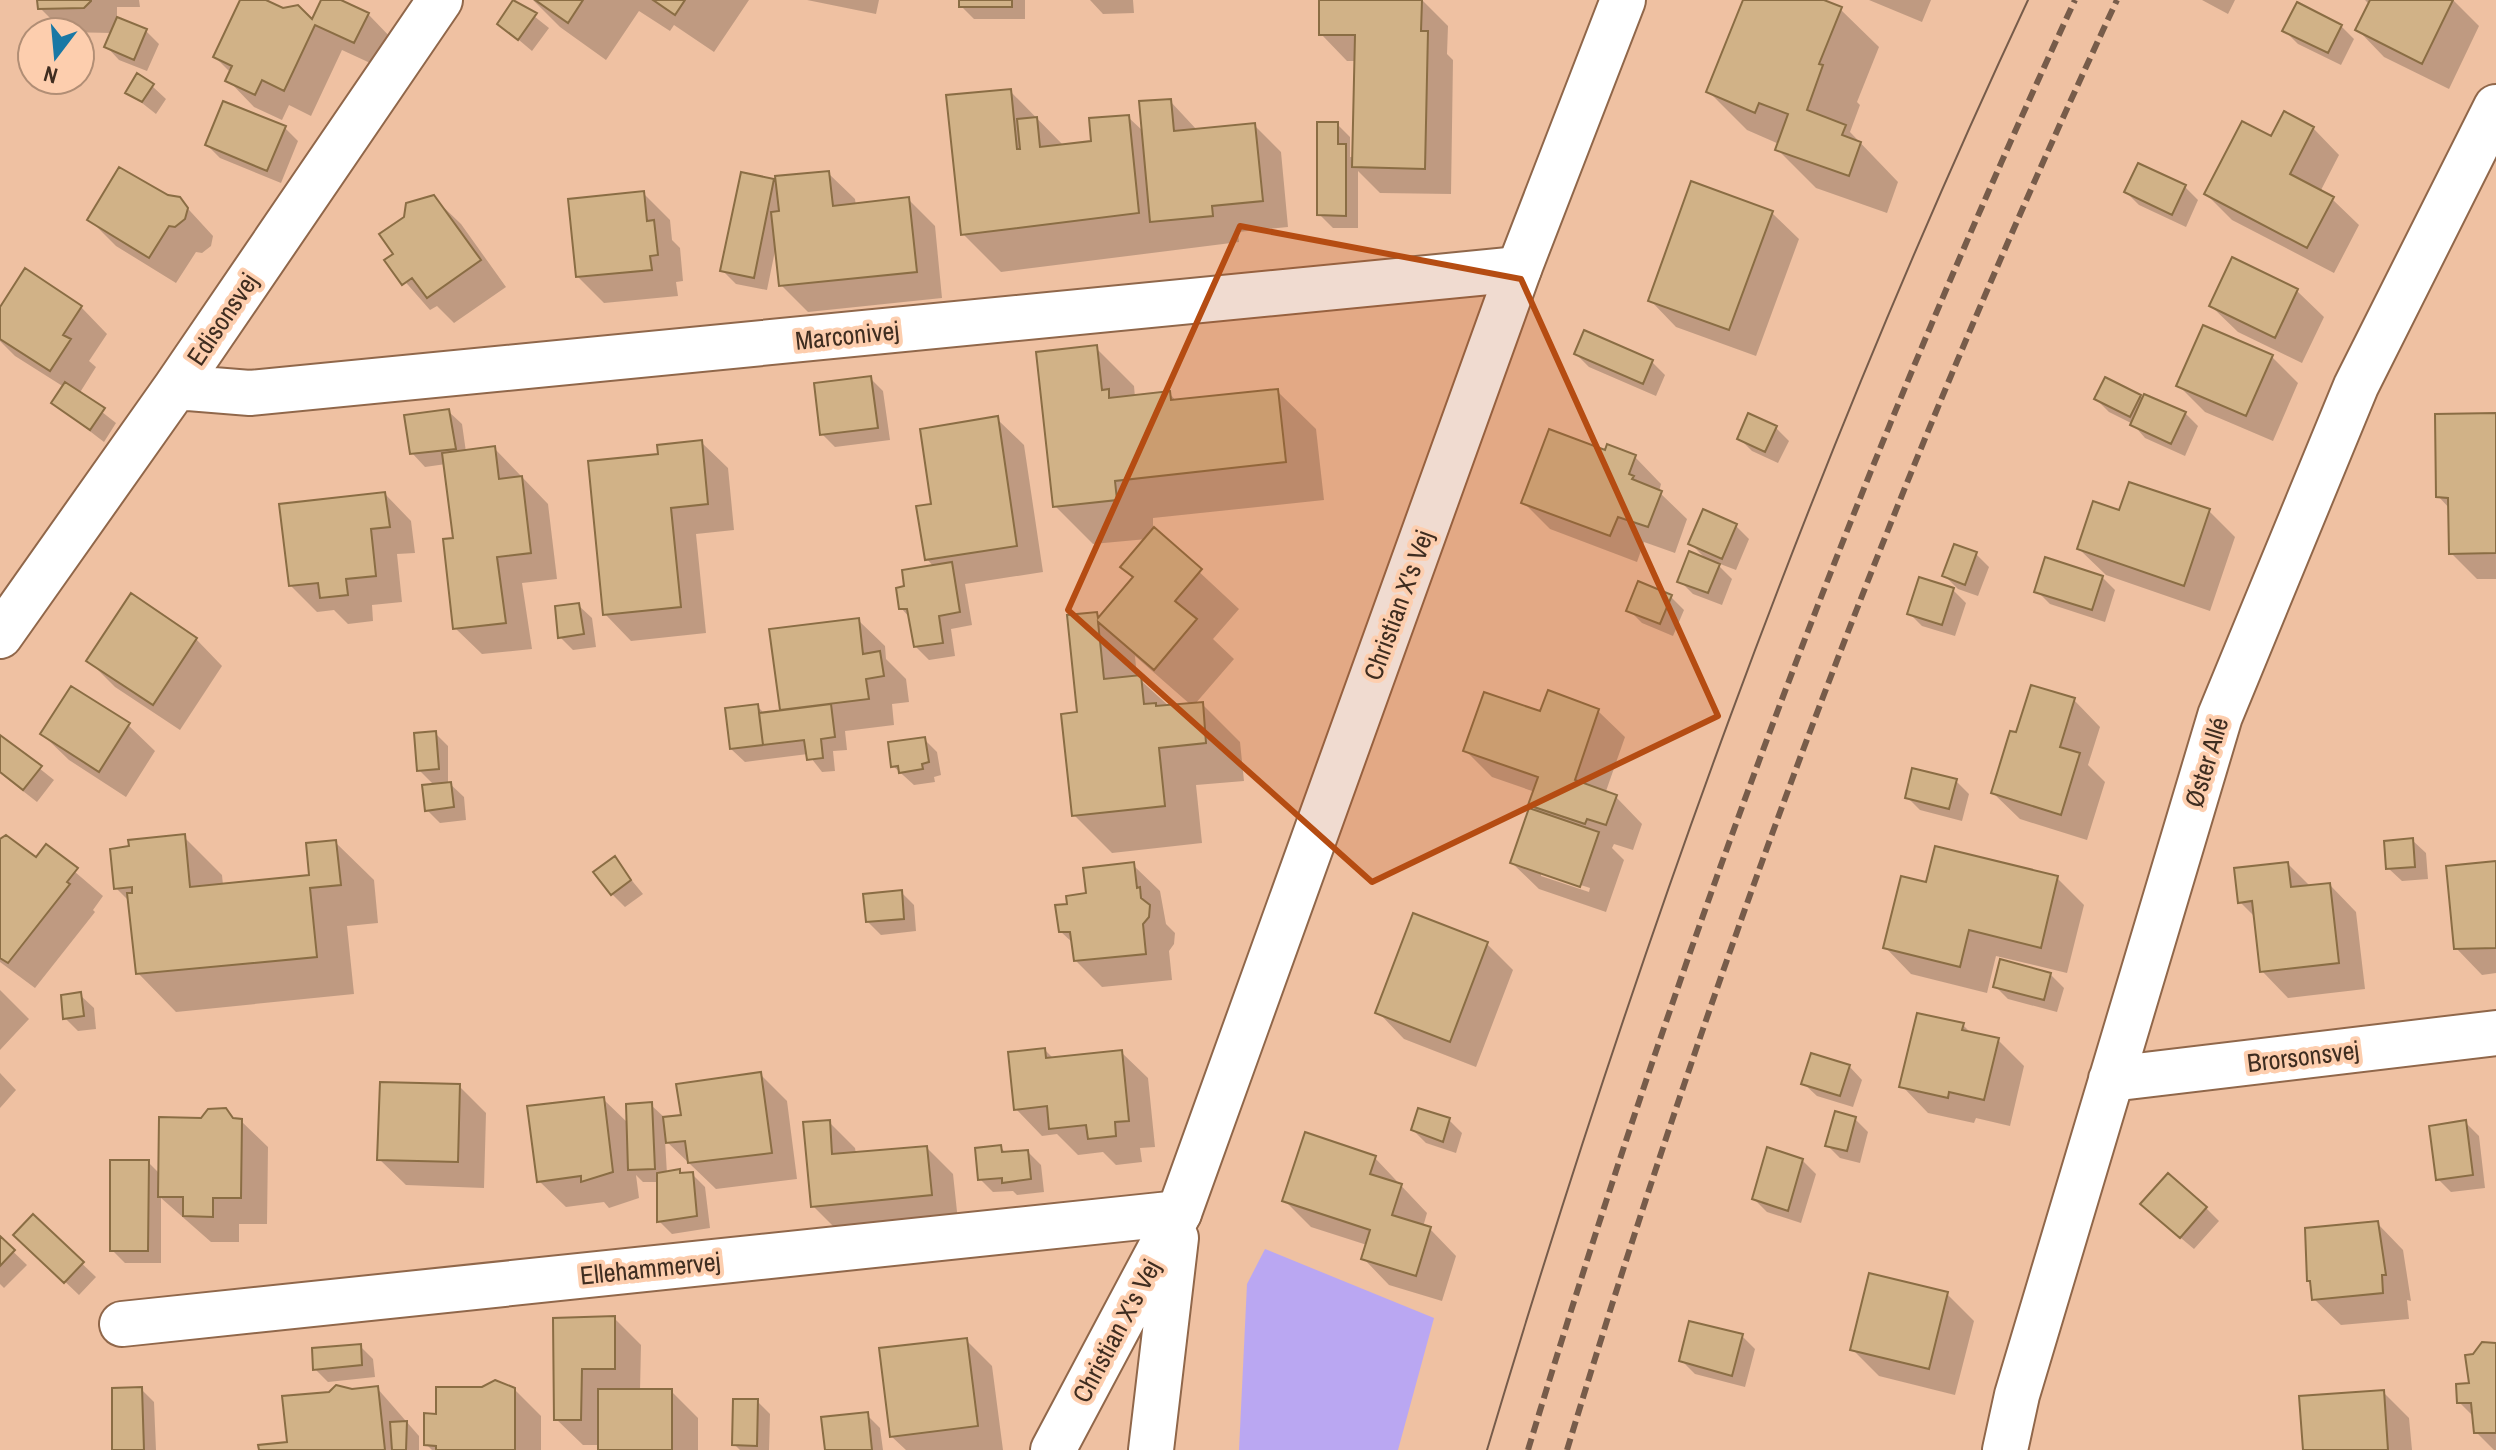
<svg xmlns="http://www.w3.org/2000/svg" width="2496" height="1450" viewBox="0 0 2496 1450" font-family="'Archivo Narrow',sans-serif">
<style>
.green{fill:#baa7f2}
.shadow{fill:#0003;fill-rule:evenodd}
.building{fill:#d1b287;stroke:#8a6d44;stroke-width:2}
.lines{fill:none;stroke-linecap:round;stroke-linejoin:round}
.street-casing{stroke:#90674a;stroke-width:48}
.secondary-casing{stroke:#90674a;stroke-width:48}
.street{stroke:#fff;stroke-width:44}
.secondary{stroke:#fff;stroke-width:44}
.tram{stroke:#775c4a;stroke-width:2}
.rail{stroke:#775c4a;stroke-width:6;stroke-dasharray:12 6;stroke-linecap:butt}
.marked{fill:#b54c12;fill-opacity:0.2;stroke:#b54c12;stroke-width:6;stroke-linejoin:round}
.labels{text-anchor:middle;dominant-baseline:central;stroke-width:8;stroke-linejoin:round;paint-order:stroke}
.street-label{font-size:26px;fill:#3f2d20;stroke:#fdceae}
</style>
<rect width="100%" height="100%" fill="#efc1a2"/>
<path class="green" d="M1265,1249L1434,1318L1398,1450H1239L1247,1284Z"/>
<path class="shadow" d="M40,0H139L140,7H117V19L146,31L159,44L147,71L119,60L106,46L112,33L64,32L40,8Z
M243,0H261L312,22L323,0H337L368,14L394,41L381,68L342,50L311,116L289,105L282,120L254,107L228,80L231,73L215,57Z
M533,0H749L714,52L674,25L670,31L639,11L606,60L560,27Z
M807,0H879L876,14Z
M961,0H1025V19H974L961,6Z
M1133,0L1134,13L1103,14L1090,0Z
M1321,0H1422L1448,26L1447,54L1453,60L1451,194L1380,193L1358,171V228H1333L1319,214L1337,124L1350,137V157H1354L1356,61H1347L1321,34Z
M1745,0H1818L1840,9L1879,47L1857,102L1860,105L1850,132L1898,182L1887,213L1816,188L1777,149L1779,144L1747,130L1709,92Z
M1869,0H1931L1922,22Z
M2202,0H2235L2228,14Z
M2365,0H2453L2479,26L2449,89L2384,57L2358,30L2370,5Z
M515,1L549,28L532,51L499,23Z
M2341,26L2354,39L2341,65L2298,44L2285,31Z
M152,86L166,99L156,114L128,92Z
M1010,91L1064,146L1093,143L1128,117L1144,132L1170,101L1197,130L1254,125L1281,152L1288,227L1238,232L1239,242L1001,272L963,234Z
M285,128L298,141L281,183L220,158L207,145Z
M2313,128L2339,155L2320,192L2332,199L2359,225L2334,273L2232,220L2206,194L2272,139Z
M2139,165L2185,187L2198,200L2186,227L2139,205L2126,192Z
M828,173L855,199L856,206L908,199L935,226L942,298L808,312L781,285L776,246L767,290L736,284L723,271L773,180L778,186Z
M643,193L670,220L672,240L680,248L683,281L676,282L678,296L604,303L578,277Z
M167,197L179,199L213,236L211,246L202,253L196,252L176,283L116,246L90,220Z
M434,198L461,224L506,287L454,323L437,306L430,310L387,261L396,254Z
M1772,213L1799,239L1756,356L1676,327L1650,300Z
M2233,260L2297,291L2324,317L2302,363L2238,332L2211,306Z
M81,307L107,334L89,361L96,367L79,394L116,423L104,442L53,403L64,387L15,356L0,341V311Z
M1096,348L1134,386L1135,397L1169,393L1177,402L1277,391L1316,429L1324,500L1153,518V529L1239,609L1213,639L1234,659L1195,704H1202L1240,742L1244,781L1196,785L1202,843L1112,853L1074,815L1079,714L1096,614L1100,618L1134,578L1147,539L1093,544L1055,506ZM1135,656L1191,705L1170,707L1137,677Z
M1576,354L1652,362L1665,375L1656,396L1589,367Z
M2272,357L2298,383L2273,441L2205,412L2179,386Z
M870,378L883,391L890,440L835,447L822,434Z
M2139,396L2185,413L2198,426L2185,456L2145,438L2133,424L2109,412L2096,399Z
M448,411L462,424L466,452L494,448L548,504L557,579L522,583L532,649L482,654L455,628V540L446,464L425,467L412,453Z
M2496,415V579H2477L2451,553L2450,509L2438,496Z
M997,419L1024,445L1043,572L965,584L972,625L951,629L955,656L929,660L915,646L911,619L901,608L907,588L934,567L927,559L933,506Z
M1776,428L1789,441L1778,463L1752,451L1739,438Z
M701,442L728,468L734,530L696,534L706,633L631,641L605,614L660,456Z
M1606,452L1635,457L1661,484L1659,492L1687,519L1675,553L1644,542L1637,562L1550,529L1524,503Z
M385,494L411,521L415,553L397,554L402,602L372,605L373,621L348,624L334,610L317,612L290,585Z
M2209,511L2235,537L2210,611L2106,575L2079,549L2121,512Z
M1736,526L1749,539L1736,570L1715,562L1732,579L1722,605L1693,594L1680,581L1708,561L1690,543Z
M1976,554L1989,567L1978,596L1958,589L1945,576Z
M2102,577L2115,590L2105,622L2050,604L2037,591Z
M1953,590L1966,603L1955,636L1922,626L1909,613Z
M1671,597L1684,610L1673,636L1642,623L1629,610Z
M578,605L592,618L596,647L573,650L560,637Z
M858,620L885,646L886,659L906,679L909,702L892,704L894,725L845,731L847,750L833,751L835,771L822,772L808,754L745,762L731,749L757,706L765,714L784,712L782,709Z
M196,639L222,666L180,730L115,687L89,661Z
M2074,700L2100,727L2088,765L2105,782L2087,840L2020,819L1993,793Z
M1598,711L1625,737L1605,794L1616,797L1642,824L1633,850L1614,844L1612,848L1624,860L1606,912L1539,889L1512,863L1540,814L1530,804L1535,792L1492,777L1466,751L1541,713ZM1541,872L1590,888L1589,892L1541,876Z
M128,725L155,751L126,797L69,760L42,734Z
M435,733L448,746V782L464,797L466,820L440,823L427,810L435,786L419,770Z
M0,737L54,780L37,802L0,773Z
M924,739L937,752L941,775L934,777L935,782L914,785L893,766Z
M1956,781L1969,794L1962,821L1920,810L1907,797Z
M184,837L222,875L223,885L311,877L335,842L374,880L378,923L347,926L354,994L176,1012L138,973L130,902L116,888Z
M2412,840L2426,853L2428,879L2402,881L2388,868Z
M0,843L36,860L46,847L103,896L93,910L95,912L35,988L0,962Z
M614,859L643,894L625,907L612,894Z
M2496,863V973L2482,975L2456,948Z
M2288,864L2311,887L2330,885L2356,912L2365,989L2288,998L2262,971L2256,918L2240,902Z
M1133,865L1160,891L1166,924L1175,933L1174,944L1169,951L1172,980L1102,987L1075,960L1074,944L1060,931L1069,905Z
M2057,878L2084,905L2067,973L1996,956L1987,993L1911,974L1885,947L1927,884Z
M901,892L914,905L916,931L881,935L868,922Z
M1487,944L1513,970L1476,1067L1404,1039L1378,1012Z
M2050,974L2064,988L2057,1012L2008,999L1995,986Z
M0,990L29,1019L0,1050Z
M80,995L94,1008L96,1029L78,1031L65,1018Z
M1963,1025L1972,1034L1998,1040L2024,1066L2010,1126L1976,1118L1974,1123L1928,1113L1902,1086Z
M1045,1050L1054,1059L1121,1052L1148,1078L1155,1147L1140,1148L1142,1162L1116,1165L1103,1152L1078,1155L1057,1134L1042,1136L1016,1109Z
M1849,1066L1862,1080L1853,1107L1817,1096L1803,1083Z
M0,1073L16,1090L0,1108Z
M760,1074L787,1101L797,1179L716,1189L665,1140L667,1174H692L705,1187L710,1228L672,1234L659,1221V1182H643L636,1175L639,1198L609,1208L604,1202L566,1207L539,1181L603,1099L629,1124L651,1105L665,1118L684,1117Z
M459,1086L486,1113L484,1188L406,1185L379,1159Z
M1855,1119L1868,1132L1860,1163L1840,1158L1827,1145Z
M235,1120L241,1121L268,1147L267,1224H239V1242H211L161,1198V1263H125L112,1250L148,1162L160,1174Z
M1449,1120L1462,1133L1456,1153L1426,1143L1413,1130Z
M829,1122L855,1148L856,1154L927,1148L953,1174L958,1221L839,1232L813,1206Z
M2466,1123L2479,1136L2485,1188L2451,1192L2438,1179Z
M1000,1147L1007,1154L1028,1152L1041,1165L1044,1192L1017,1195L1013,1191L993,1192L980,1179Z
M1375,1158L1427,1213L1423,1227L1430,1229L1456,1256L1442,1301L1389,1285L1363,1258L1367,1245L1311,1227L1284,1200Z
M1802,1160L1816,1174L1801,1223L1767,1212L1754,1199Z
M2206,1208L2219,1221L2194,1249L2156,1217Z
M33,1217L96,1277L79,1295L16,1235Z
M2377,1223L2403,1250L2411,1301L2407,1300L2409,1319L2341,1325L2314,1299L2309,1280Z
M0,1239L27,1265L4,1288L0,1284Z
M1947,1294L1974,1321L1955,1395L1879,1376L1852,1349Z
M614,1318L641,1345L640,1391H671L698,1418V1450H600V1445H583L556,1419L555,1320Z
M1742,1336L1755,1349L1745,1387L1695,1374L1682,1361Z
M966,1340L992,1366L1003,1450H906L891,1436Z
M360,1346L373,1359L375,1377L328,1382L315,1369Z
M2496,1346V1450H2494L2476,1432L2474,1417L2459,1402Z
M377,1388L419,1436V1450H261L289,1443L352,1391Z
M141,1389L154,1402L156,1450H114Z
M514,1389L541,1416V1450H432L426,1444L438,1416Z
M2383,1392L2409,1418L2412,1450H2305Z
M757,1401L770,1414L769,1450H740L734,1444Z
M867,1415L880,1428L883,1450H827Z"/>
<path class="building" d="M37,0H91V1L84,8L38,9Z
M240,0H266L283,8L298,5L312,19L321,0H341L369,13L354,43L315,25L284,91L262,80L255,95L225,81L232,66L213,57Z
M513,0L537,13L518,40L497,24Z
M535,0H583L568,23Z
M653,0H685L675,15Z
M959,0H1012V7H959Z
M1319,0H1422L1421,31H1428L1425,169L1352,167L1355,35H1319Z
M1743,0H1824L1842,7L1819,64L1823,65L1807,110L1846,125L1842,135L1861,142L1849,176L1775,150L1788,114L1759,103L1755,113L1706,92Z
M2370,0H2453L2422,64L2355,30Z
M2297,2L2342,25L2328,53L2282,31Z
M117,17L147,29L134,60L104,47Z
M137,73L154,84L142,102L125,93Z
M1011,89L1017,149H1020L1017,119L1037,117L1040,147L1091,141L1089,118L1129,115L1139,213L961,235L946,95Z
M1171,99L1174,131L1255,123L1263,201L1212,206L1213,216L1150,222L1139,101Z
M223,101L286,126L267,171L205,145Z
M2284,111L2314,127L2290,174L2334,197L2307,248L2204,194L2242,121L2271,136Z
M1317,122H1338V144H1346V216L1317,215Z
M2138,163L2186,185L2172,215L2124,192Z
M119,167L168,195L180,197L188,208L185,219L175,227L169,226L149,258L87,220Z
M829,171L833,206L909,197L917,272L779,286L771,212L779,211L775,176Z
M741,172L774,179L754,278L720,271Z
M1691,181L1773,211L1729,330L1648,301Z
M644,191L647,221L654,220L658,255L650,256L652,270L576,277L568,199Z
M434,195L481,260L427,298L412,278L402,285L384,260L393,254L379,234L404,217L406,203Z
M2232,257L2298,289L2275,338L2209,306Z
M25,268L82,306L63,335L71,339L50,371L0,339V307Z
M2203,325L2273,355L2246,416L2176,386Z
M1584,330L1653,360L1643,384L1574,354Z
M1097,345L1102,390L1109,389V398L1170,391L1171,400L1278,389L1286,462L1115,481L1117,500L1053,507L1036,352Z
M871,376L878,428L820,435L814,383Z
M2105,377L2141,395L2130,417L2094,399Z
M65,382L105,408L90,430L51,403Z
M2144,394L2186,412L2171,444L2130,425Z
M449,409L456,449L410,454L404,415Z
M1748,413L1777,426L1765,452L1737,439Z
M2496,413V553L2449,554L2448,498L2436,497L2435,414Z
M998,416L1017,546L925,560L916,506L931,504L920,429Z
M1549,429L1605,450L1607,444L1636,455L1629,474L1634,476L1632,479L1662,491L1648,527L1618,517L1610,536L1521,503Z
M702,440L708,504L671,508L681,607L603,615L588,461L658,454L657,445Z
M495,446L499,479L522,476L531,553L497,557L506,623L453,629L443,539L453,538L442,453Z
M2129,482L2210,509L2184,586L2077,549L2093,501L2119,510Z
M385,492L390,527L371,529L376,576L346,579L348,595L320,598L318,583L289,586L279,504Z
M1703,509L1737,524L1722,559L1688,544Z
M1154,527L1202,569L1175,601L1197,619L1154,670L1098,622L1104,679L1141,675L1144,704L1156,703V706L1203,702L1206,743L1159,748L1165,806L1072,816L1061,714L1077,712L1067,615L1097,612L1098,618L1133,577L1120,567Z
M1954,544L1977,552L1965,585L1942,576Z
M1689,551L1720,564L1708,593L1677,582Z
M2045,557L2103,576L2092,610L2034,592Z
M952,562L960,612L939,616L943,643L914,647L907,609H899L896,588L904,586L902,570Z
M1919,577L1954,588L1942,625L1907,614Z
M1638,581L1672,595L1660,624L1626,611Z
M131,593L197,638L153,705L86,661Z
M579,603L584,634L558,638L555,606Z
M859,618L863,654L880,651L884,676L866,679L869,699L780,710L769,629Z
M2031,685L2075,698L2060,747L2080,753L2061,815L1991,793L2010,731L2016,732Z
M71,686L130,723L99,772L40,734Z
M1548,690L1599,709L1575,780L1617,795L1606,825L1587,819L1585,824L1528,805L1538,777L1463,751L1484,692L1540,711Z
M758,704L763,745L730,749L725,708Z
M831,704L835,737L821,739L823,758L807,760L804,740L763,745L759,713Z
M436,731L439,769L417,771L414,733Z
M0,735L42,766L23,790L0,772Z
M925,737L929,762L922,764L923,769L899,773L898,766L891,767L888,742Z
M1912,768L1957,779L1949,809L1905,798Z
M451,782L454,807L425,811L422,785Z
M1529,808L1599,832L1580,887L1510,863Z
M185,834L190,887L309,875L306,843L336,840L341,885L310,888L317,957L136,974L127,893H132V887L114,889L110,849L129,846L128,840Z
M6,835L36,857L46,844L78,868L67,882L70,884L8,963L0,958V839Z
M2413,838L2415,867L2386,869L2384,841Z
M1935,846L2058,876L2041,948L1969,930L1960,967L1883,948L1901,876L1926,882Z
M615,856L631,880L611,895L593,872Z
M2496,861V948L2454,949L2446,866Z
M1134,862L1137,888L1140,887L1141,898L1150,905L1149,917L1143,924L1146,954L1074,961L1070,932H1059L1055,905L1067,904L1066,896L1086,893L1083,868Z
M2288,862L2291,887L2330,883L2339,963L2260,972L2252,901L2238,903L2234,868Z
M902,890L904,919L866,922L863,894Z
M1413,913L1488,942L1450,1042L1375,1013Z
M2000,959L2051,973L2044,1000L1993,987Z
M81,992L84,1016L63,1019L61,995Z
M1917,1013L1964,1023L1962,1030L1999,1038L1984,1100L1949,1092L1948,1098L1899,1087Z
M1045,1048L1046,1058L1122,1050L1129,1121L1115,1122L1116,1136L1088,1139L1086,1125L1049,1129L1047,1106L1014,1110L1008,1052Z
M1811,1053L1850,1065L1840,1096L1801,1084Z
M761,1072L772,1153L688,1163L685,1141L666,1143L663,1117L681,1115L676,1084Z
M380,1082L460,1084L458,1162L377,1160Z
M604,1097L613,1172L581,1182V1176L537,1182L527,1106Z
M652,1102L655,1169L628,1170L626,1104Z
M226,1108L233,1118L242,1119L241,1198H213V1217L183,1216V1197H158L159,1117L201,1118L208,1109Z
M1418,1108L1450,1118L1443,1142L1411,1130Z
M1835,1111L1856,1117L1847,1151L1825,1146Z
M830,1120L832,1154L927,1146L932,1195L811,1207L803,1122Z
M2466,1120L2473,1175L2436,1180L2429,1126Z
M1305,1132L1376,1156L1370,1174L1402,1184L1392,1215L1431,1227L1416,1276L1361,1259L1370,1230L1282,1201Z
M1001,1145L1002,1152L1028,1150L1031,1179L1002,1183V1178L978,1180L975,1148Z
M1767,1147L1803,1159L1788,1211L1752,1199Z
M110,1160H149L148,1251H110Z
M680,1169V1173L693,1172L697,1216L657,1222V1173Z
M2168,1173L2207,1207L2180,1238L2140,1204Z
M33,1214L84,1262L64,1283L13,1235Z
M2378,1221L2386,1275H2382L2383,1293L2312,1300L2310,1281H2307L2305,1228Z
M0,1236L15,1250L0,1266Z
M1869,1273L1948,1292L1929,1369L1850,1350Z
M615,1316V1369H582L581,1420H554L553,1318Z
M1689,1321L1743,1334L1732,1376L1679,1361Z
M967,1338L978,1426L890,1437L879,1348Z
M2482,1342L2496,1343V1433H2474L2471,1403H2457L2456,1384L2469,1383L2465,1355L2473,1354Z
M361,1344L362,1365L313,1370L312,1348Z
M495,1380L515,1388V1450H436V1446L424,1445V1413L436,1414V1387H482Z
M336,1385L352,1389L378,1386L385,1450H259L258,1445L287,1442L282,1396L329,1392Z
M142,1387L144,1450H112V1388Z
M598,1389H672V1450H598Z
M2384,1390L2388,1450H2303L2299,1396Z
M733,1399H758L757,1446L732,1445Z
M868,1412L872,1450H825L821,1417Z
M407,1421L406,1450H392L390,1422Z"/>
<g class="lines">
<g class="street-casing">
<path id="street" d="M176,387L250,393L1519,269
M0,636L176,387L440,0
M2111,1079L2496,1033
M122,1324L1179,1213
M2005,1450L2017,1395L2220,716L2356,386L2496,107"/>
</g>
<g class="secondary-casing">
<path id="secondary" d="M1053,1450L1179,1213L1519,269L1623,0
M1151,1450L1176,1238"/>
</g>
<use href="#street" class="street"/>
<use href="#secondary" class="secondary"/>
<path class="tram" d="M1487,1450C1635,955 1809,468 2028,0"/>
<path class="rail" d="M1528,1450C1678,955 1857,469 2075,0
M1567,1450C1717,955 1898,469 2117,0"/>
</g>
<path class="marked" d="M1240,226L1521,279L1718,716L1372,882L1068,610Z"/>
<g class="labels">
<g class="street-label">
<text transform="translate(222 319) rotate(-56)">Edisonsvej</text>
<text transform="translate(847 335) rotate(-6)">Marconivej</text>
<text transform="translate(1398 605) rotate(-70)">Christian X's Vej</text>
<text transform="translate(2206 762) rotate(-73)">Øster Allé</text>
<text transform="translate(2303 1056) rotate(-7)">Brorsonsvej</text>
<text transform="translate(650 1268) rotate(-6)">Ellehammervej</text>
<text transform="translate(1116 1331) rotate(-62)">Christian X's Vej</text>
</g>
</g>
<g transform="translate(56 56) rotate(196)"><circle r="38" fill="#fdceae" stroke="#b18e75" stroke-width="2"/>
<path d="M0-6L14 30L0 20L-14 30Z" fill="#1978a5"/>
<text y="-12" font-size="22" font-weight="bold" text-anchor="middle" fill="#3f2d20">N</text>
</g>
</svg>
